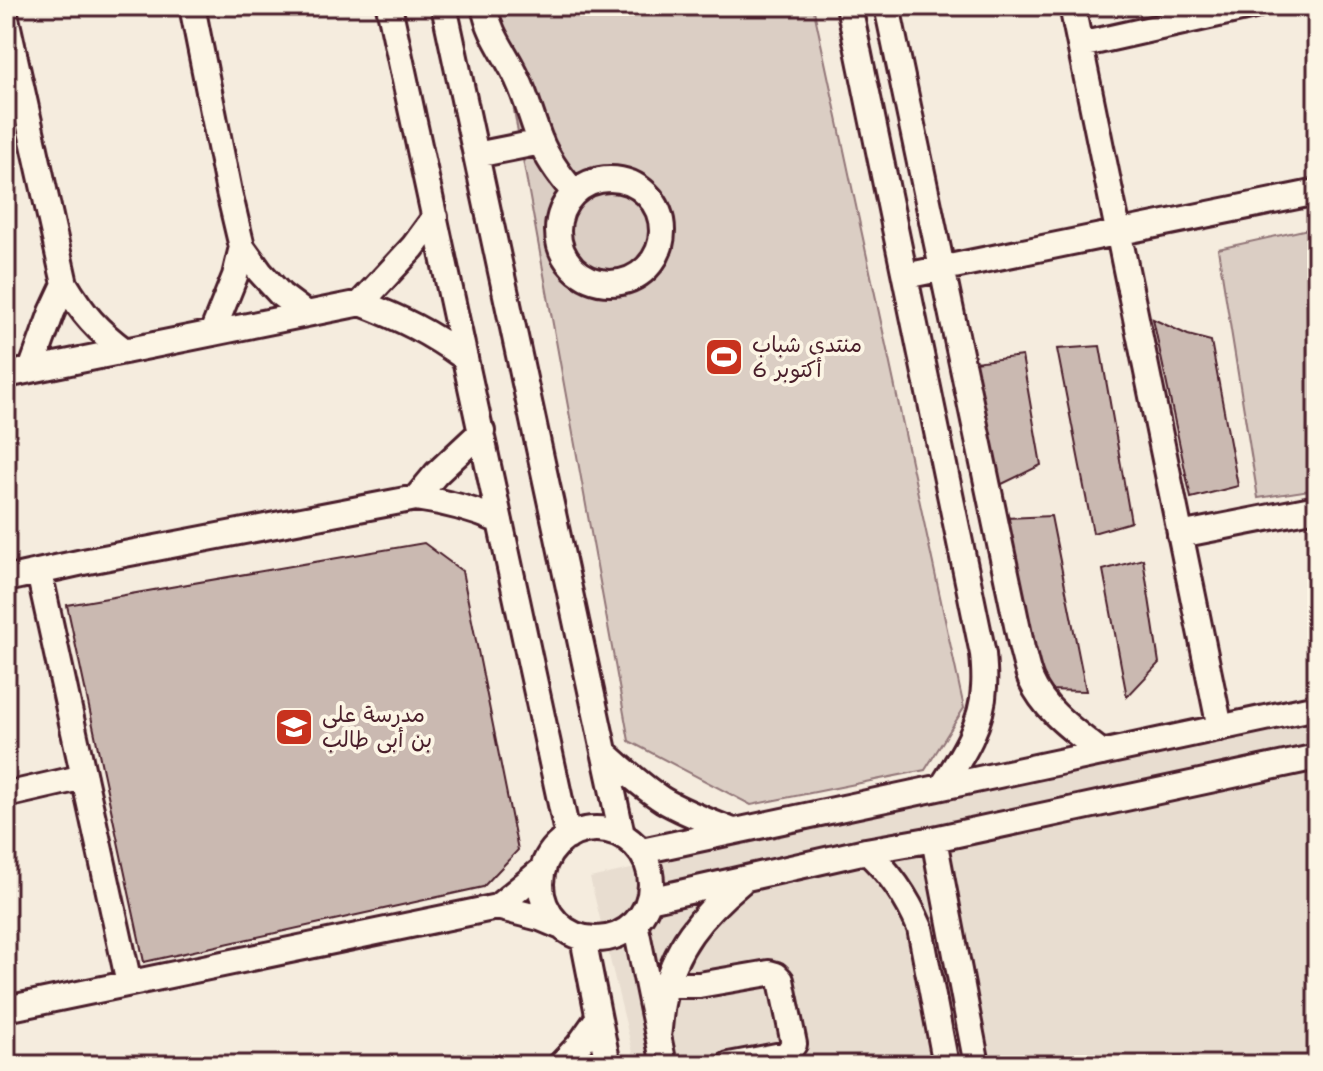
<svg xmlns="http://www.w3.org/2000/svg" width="1323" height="1071" viewBox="0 0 1323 1071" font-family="'Shantell Sans','Playpen Sans Arabic',sans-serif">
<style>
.built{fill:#e8ddd0}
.green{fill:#dbcec4;stroke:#927678;stroke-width:2}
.building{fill:#cab9b1;stroke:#4a1f2b;stroke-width:2}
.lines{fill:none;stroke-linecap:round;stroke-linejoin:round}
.minor-casing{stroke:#4a1f2b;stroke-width:30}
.minor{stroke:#fcf5e5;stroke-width:24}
.labels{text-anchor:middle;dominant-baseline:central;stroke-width:8;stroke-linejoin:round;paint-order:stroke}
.poi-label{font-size:22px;fill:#4a1f2b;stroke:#fcf5e5;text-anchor:start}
</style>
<rect width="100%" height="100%" fill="#f5ecde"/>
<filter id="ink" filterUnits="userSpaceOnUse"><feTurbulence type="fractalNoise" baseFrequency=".0125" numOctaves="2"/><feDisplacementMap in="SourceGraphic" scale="16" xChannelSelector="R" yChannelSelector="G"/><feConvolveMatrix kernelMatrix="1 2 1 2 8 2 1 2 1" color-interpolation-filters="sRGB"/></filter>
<g filter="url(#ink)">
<path class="built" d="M1317,722V1065H636L590,878L1035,780Z"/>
<path class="green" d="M495,6H813L964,708L925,770L751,805L629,741Z
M1317,227V489L1258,498L1218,249Z"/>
<path class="building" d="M1153,319L1188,335L1211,341L1238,486L1191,498Z
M1100,346L1131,522L1093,533L1057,349Z
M1022,356L1041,465L1000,485L974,362Z
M1051,516L1086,691L1044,690L1006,518Z
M424,543L462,571L518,850L483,887L144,962L67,605Z
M1143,559L1159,663L1127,697L1103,570Z"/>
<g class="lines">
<g class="minor-casing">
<path id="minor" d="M192,6L229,192L242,247L260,272L281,295L305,313
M389,6L568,837
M444,6L622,835
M484,6C490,37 506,53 518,80C527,99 532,120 540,140C548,160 560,176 574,192
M849,6L983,654C984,665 985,676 984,687C983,724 962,756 942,787
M887,6L1022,649C1025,659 1027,671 1031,680C1045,712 1076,732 1102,753
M1072,6L1220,728
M6,18L65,284C83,314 97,330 125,351
M1080,45L1254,6
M476,155L541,142
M558 231a52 52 0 1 1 104 0a52 52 0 1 1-104 0Z
M905,276L1317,192
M361,303L413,247L435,217
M212,333L235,276L242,247
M31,370L52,312L65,284
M6,375L361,303C402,319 429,332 465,358
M416,498L436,474L482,431
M1180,535L1317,508
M39,572L129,983
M6,579L83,562L416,498C446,502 472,509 500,521
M604,752C623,769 641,786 663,800C685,813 710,822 733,831
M6,795L84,777
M541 884a55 55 0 1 1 110 0a55 55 0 1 1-110 0Z
M934,839L977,1065
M642,851L1317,707
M866,851C891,873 907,897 920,928L946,1065
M649,900L866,851L934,839L1317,757
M497,907L540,918L559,926
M635,923L664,1065
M583,938L608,1065
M667,985H699L769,973L776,975L781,980L794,1044L787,1054L729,1065
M6,1009L497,907L543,869
M658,1036C660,1024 660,1011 663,999C673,948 702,914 741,882
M560,1065L579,1045L598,1018"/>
</g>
<use href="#minor" class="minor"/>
</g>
</g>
<defs>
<g id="stadium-square" transform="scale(2)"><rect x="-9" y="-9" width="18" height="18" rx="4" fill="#c8321e" stroke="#fcf5e5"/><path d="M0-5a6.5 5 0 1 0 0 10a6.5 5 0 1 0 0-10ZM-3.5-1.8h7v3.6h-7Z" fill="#fff"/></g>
<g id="school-square" transform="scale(2)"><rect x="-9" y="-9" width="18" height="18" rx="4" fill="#c8321e" stroke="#fcf5e5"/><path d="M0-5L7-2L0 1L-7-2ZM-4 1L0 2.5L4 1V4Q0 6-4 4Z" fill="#fff"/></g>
</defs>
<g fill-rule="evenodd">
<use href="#stadium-square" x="724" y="357"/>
<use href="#school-square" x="294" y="727"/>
</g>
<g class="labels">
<g class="poi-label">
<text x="752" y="344">منتدى شباب<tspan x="752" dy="25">6 أكتوبر</tspan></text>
<text x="322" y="714">مدرسة على<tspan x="322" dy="25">بن أبى طالب</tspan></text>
</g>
</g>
<rect width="1323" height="1071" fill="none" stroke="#fcf5e5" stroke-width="32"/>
<rect x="16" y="16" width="1291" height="1039" fill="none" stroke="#4a1f2b" stroke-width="3" filter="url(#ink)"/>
</svg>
